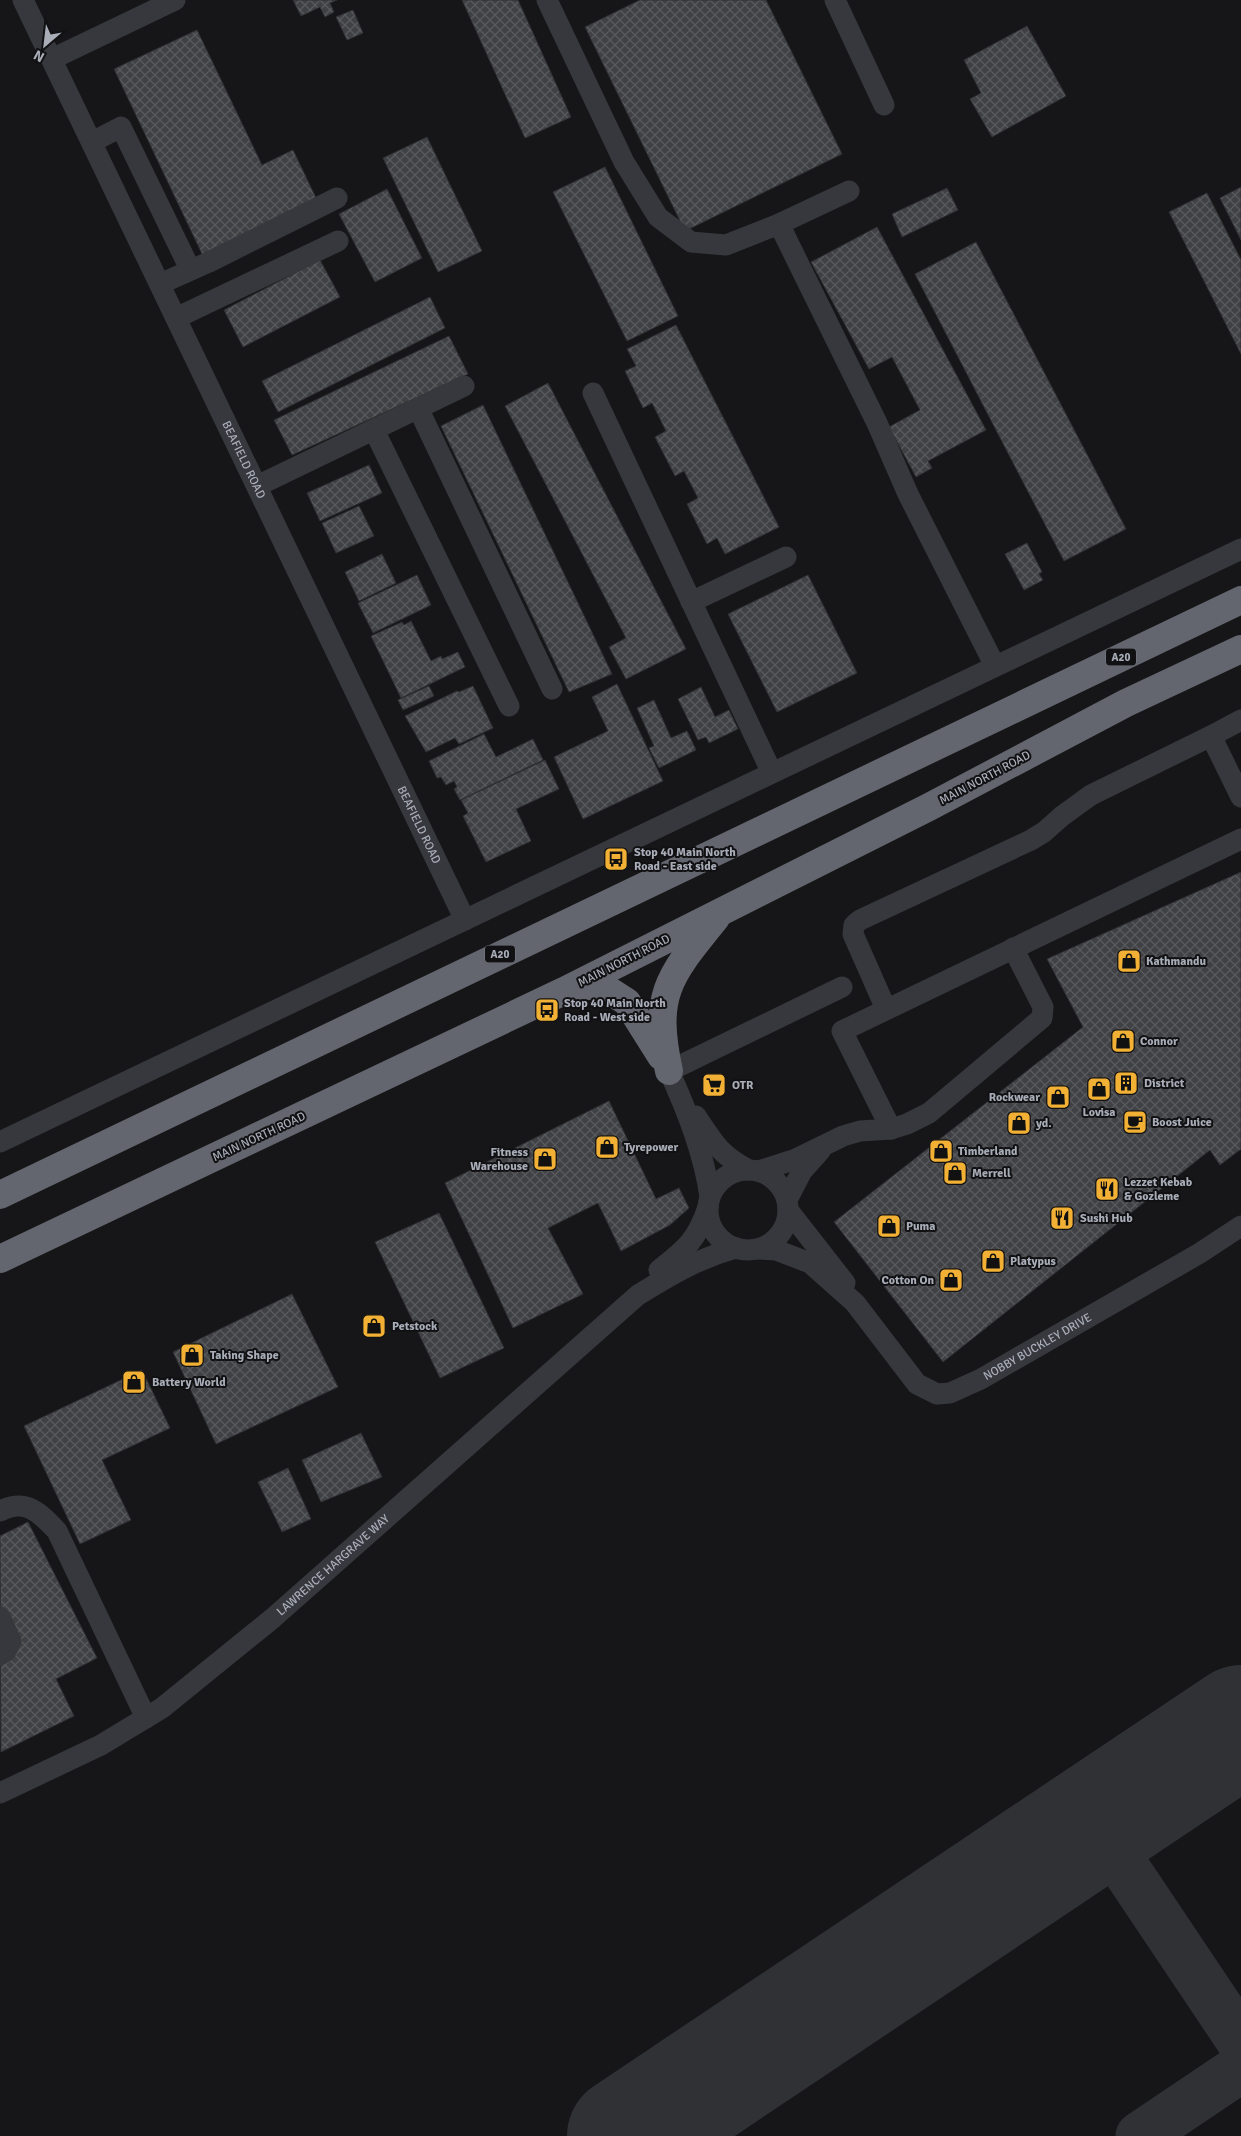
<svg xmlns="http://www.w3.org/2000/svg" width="1241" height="2136" viewBox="0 0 1241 2136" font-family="Signika,sans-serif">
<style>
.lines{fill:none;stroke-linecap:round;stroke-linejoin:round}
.taxiway{stroke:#303135;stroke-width:49}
.runway{stroke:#303135;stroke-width:120}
.building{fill:url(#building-cross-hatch);stroke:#303034}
.minor{stroke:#37383d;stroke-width:21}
.highway{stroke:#63666e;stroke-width:28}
.labels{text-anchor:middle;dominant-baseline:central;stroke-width:4;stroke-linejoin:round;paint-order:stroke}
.shield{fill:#111113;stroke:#7b7e86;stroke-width:1}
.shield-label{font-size:11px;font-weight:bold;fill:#a8adb8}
.street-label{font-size:12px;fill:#a8adb8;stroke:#111113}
.poi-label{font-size:12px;font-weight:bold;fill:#a8adb8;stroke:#111113;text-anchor:start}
</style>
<defs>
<pattern id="building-cross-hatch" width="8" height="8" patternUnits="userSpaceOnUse" patternTransform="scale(1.25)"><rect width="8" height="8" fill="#404145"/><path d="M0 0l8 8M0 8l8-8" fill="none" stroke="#595a5e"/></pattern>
</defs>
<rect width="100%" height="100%" fill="#161618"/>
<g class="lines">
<path class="taxiway" d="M1095,1823L1241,2041
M1140,2136L1241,2068"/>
<path class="runway" d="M627,2136L1241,1725"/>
</g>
<path class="building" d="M293,0H337L330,3L334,12L325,17L320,7L301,16Z
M462,0H518L571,117L525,138Z
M640,0H766L842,154L685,231L585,27Z
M353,10L363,33L347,40L336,17Z
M1027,26L1066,96L992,137L970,99L981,93L964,60Z
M197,30L262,165L293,150L318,202L203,256L114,69Z
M427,137L482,251L438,272L383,158Z
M605,167L678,316L627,341L553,192Z
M1241,187V240L1220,198Z
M947,188L958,210L902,237L892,214Z
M387,189L422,258L375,282L339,214Z
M1207,193L1241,260V354L1169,212Z
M877,227L986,430L928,461L932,468L916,477L889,427L920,410L892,357L869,369L811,262Z
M976,242L1126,529L1064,561L915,274Z
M320,260L340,297L243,347L224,310Z
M430,297L445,328L278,412L262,381Z
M676,325L779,527L725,554L717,538L707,544L687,504L698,498L684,471L675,476L655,437L666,431L652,403L643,408L625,371L636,366L627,349Z
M449,336L468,374L292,455L274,420Z
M548,383L686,649L626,679L609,647L626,638L505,406Z
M483,405L612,674L569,692L441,426Z
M369,465L382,493L320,521L307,493Z
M359,506L374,536L336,553L322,523Z
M1027,543L1042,572L1039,574L1043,580L1024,590L1005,554Z
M382,554L396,583L359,601L345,572Z
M417,575L431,605L373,633L358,603Z
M808,575L857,673L777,712L728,614Z
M411,621L431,661L441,656L442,659L458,652L465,667L401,698L371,636L402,622L404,625Z
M617,684L663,781L583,819L554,757L608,731L592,697Z
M429,686L434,696L403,710L398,700Z
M473,686L493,728L459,744L455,738L426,752L405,716L457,691L459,692Z
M701,687L715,717L729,710L738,729L709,743L706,737L698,740L678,699Z
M654,700L671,738L687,731L696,750L659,768L649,748L654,746L637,708Z
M484,734L496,757L533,739L543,760L460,800L454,789L457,787L454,781L446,785L441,777L437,778L429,761Z
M545,760L559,789L516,809L531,841L486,862L463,816L468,813L461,800Z
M1241,872V1149L1220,1165L1210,1150L943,1362L834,1222L1083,1027L1047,959Z
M609,1101L656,1199L679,1188L689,1208L670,1225L621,1251L598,1203L548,1228L583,1294L513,1328L445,1183Z
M439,1213L504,1348L440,1378L375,1242Z
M292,1294L338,1387L216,1444L173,1352Z
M142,1370L170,1428L102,1460L131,1520L80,1544L24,1426Z
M361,1433L382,1477L321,1502L302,1460Z
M288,1468L311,1519L282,1532L258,1482Z
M28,1522L97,1658L56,1679L74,1716L1,1752L0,1536Z"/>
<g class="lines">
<g class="minor">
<path id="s1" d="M23,0L465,920"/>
<path d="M547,0L624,162L658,217L691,242L726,245L779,224L849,191"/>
<path d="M835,0L884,105"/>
<path d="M52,59L175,0"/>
<path d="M92,142L121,127L190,269"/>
<path d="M779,224L877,423L908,494L995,666"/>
<path d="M160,284L209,262L337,198"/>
<path d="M176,318L338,241"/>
<path d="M593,393L772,773"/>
<path d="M418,408L552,689"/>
<path d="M374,430L509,706"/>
<path d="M257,486L464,386"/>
<path d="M691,602L786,557"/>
<path d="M1241,720L1211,736L1241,797"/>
<path d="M886,1009L853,934L854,925L860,920L1031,840L1044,832L1062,816L1091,795L1211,736"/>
<path d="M696,1116C713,1142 720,1155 749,1170"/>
<path d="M891,1129L907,1124L929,1113L1042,1018L1043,1007L1013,948"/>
<path d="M0,1142L1241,549"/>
<circle cx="748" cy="1210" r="40"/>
<path d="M759,1171L796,1159L843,1136L860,1131L891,1129L842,1031L1241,839"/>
<path d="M710,1197C704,1153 687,1111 669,1071L842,987"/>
<path d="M787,1200L802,1171L820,1151"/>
<path d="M788,1210L845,1283"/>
<path id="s2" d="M758,1249L776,1250L810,1263L855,1303L917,1384L937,1394L950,1393L981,1379L1200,1253L1241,1226"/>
<path d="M659,1270C686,1249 697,1240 708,1207"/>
<path d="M0,1511C26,1498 39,1512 57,1531L146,1718"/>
<path d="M0,1617L11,1641L6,1651L0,1655"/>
<path id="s3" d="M0,1793L101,1745L162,1708L273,1618L638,1295C672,1274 697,1259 736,1248"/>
</g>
<path class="highway" d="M572,989L599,984L627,1002L661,1056
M669,1071C652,994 669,976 716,918
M0,1195L1241,600
M0,1259L564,991L929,807L1126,703L1241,649"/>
</g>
<defs>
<g id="bus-square" transform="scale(1.25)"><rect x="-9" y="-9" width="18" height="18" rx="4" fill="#f2b134" stroke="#111113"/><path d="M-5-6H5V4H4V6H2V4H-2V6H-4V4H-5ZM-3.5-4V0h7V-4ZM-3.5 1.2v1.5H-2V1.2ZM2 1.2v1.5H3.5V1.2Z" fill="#111"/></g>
<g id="shop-square" transform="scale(1.25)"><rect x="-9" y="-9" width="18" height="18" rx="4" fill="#f2b134" stroke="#111113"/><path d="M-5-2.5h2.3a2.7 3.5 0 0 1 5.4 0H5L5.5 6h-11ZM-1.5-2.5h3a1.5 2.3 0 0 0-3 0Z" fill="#111"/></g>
<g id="building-square" transform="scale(1.25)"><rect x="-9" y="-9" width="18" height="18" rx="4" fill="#f2b134" stroke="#111113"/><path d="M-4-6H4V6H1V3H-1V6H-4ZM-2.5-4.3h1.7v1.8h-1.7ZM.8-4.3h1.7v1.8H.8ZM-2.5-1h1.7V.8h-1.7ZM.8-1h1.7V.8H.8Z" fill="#111"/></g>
<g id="supermarket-square" transform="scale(1.25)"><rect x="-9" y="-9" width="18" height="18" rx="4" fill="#f2b134" stroke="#111113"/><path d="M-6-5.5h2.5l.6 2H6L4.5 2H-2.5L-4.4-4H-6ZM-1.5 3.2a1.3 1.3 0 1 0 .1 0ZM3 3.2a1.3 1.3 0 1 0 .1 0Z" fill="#111"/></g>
<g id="cafe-square" transform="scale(1.25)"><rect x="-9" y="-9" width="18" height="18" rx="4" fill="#f2b134" stroke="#111113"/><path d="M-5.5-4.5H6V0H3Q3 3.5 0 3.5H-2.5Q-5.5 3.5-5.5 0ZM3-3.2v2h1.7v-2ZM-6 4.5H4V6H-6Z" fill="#111"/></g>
<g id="restaurant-square" transform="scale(1.25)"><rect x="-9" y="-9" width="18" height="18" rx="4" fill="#f2b134" stroke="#111113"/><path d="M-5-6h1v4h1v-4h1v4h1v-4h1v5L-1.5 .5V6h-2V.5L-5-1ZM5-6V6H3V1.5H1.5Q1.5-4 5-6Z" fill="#111"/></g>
</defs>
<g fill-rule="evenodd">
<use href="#bus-square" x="616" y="859"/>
<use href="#shop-square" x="1129" y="961"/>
<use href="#bus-square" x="547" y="1010"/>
<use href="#shop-square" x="1123" y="1041"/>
<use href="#building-square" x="1126" y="1083"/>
<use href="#supermarket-square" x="714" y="1085"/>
<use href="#shop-square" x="1099" y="1089"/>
<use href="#shop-square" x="1058" y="1097"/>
<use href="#cafe-square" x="1135" y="1122"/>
<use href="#shop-square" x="1019" y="1123"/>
<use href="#shop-square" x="607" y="1147"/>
<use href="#shop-square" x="941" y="1151"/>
<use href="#shop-square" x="545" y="1159"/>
<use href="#shop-square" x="955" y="1173"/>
<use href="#restaurant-square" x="1107" y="1189"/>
<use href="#restaurant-square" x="1062" y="1218"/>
<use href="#shop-square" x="889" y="1226"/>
<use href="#shop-square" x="993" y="1261"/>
<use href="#shop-square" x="951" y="1280"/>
<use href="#shop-square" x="374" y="1326"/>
<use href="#shop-square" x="192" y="1355"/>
<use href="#shop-square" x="134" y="1382"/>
</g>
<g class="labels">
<g class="shield">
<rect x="1106" y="648.5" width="30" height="17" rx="4"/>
<rect x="485" y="945.5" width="30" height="17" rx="4"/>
</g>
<g class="shield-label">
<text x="1121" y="657">A20</text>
<text x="500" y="954">A20</text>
</g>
<g class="street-label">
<text stroke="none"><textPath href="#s1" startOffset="510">BEAFIELD ROAD</textPath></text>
<text transform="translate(985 778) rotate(-28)">MAIN NORTH ROAD</text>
<text stroke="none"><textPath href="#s1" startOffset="915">BEAFIELD ROAD</textPath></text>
<text transform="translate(624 961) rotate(-27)">MAIN NORTH ROAD</text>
<text transform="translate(259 1137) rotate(-25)">MAIN NORTH ROAD</text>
<text stroke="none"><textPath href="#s2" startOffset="351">NOBBY BUCKLEY DRIVE</textPath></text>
<text stroke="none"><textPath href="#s3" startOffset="406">LAWRENCE HARGRAVE WAY</textPath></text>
</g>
<g class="poi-label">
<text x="634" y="852">Stop 40 Main North<tspan x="634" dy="14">Road - East side</tspan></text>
<text x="1146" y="961">Kathmandu</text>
<text x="564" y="1003">Stop 40 Main North<tspan x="564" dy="14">Road - West side</tspan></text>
<text x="1140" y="1041">Connor</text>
<text x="1144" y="1083">District</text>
<text x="732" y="1085">OTR</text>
<text x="1040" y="1097" text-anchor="end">Rockwear</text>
<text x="1099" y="1112" text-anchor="middle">Lovisa</text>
<text x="1152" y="1122">Boost Juice</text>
<text x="1036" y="1123">yd.</text>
<text x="624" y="1147">Tyrepower</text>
<text x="958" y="1151">Timberland</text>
<text x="528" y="1152" text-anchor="end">Fitness<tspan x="528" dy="14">Warehouse</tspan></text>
<text x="972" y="1173">Merrell</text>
<text x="1124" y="1182">Lezzet Kebab<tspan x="1124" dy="14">&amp; Gozleme</tspan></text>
<text x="1080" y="1218">Sushi Hub</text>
<text x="906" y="1226">Puma</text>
<text x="1010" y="1261">Platypus</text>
<text x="934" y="1280" text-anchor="end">Cotton On</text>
<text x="392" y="1326">Petstock</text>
<text x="210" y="1355">Taking Shape</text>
<text x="152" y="1382">Battery World</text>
</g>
</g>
<g transform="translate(45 45) rotate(208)" stroke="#111113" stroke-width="4" paint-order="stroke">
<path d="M0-4L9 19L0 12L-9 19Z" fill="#a8adb8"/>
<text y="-8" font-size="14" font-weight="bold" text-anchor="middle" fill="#a8adb8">N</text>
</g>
</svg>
